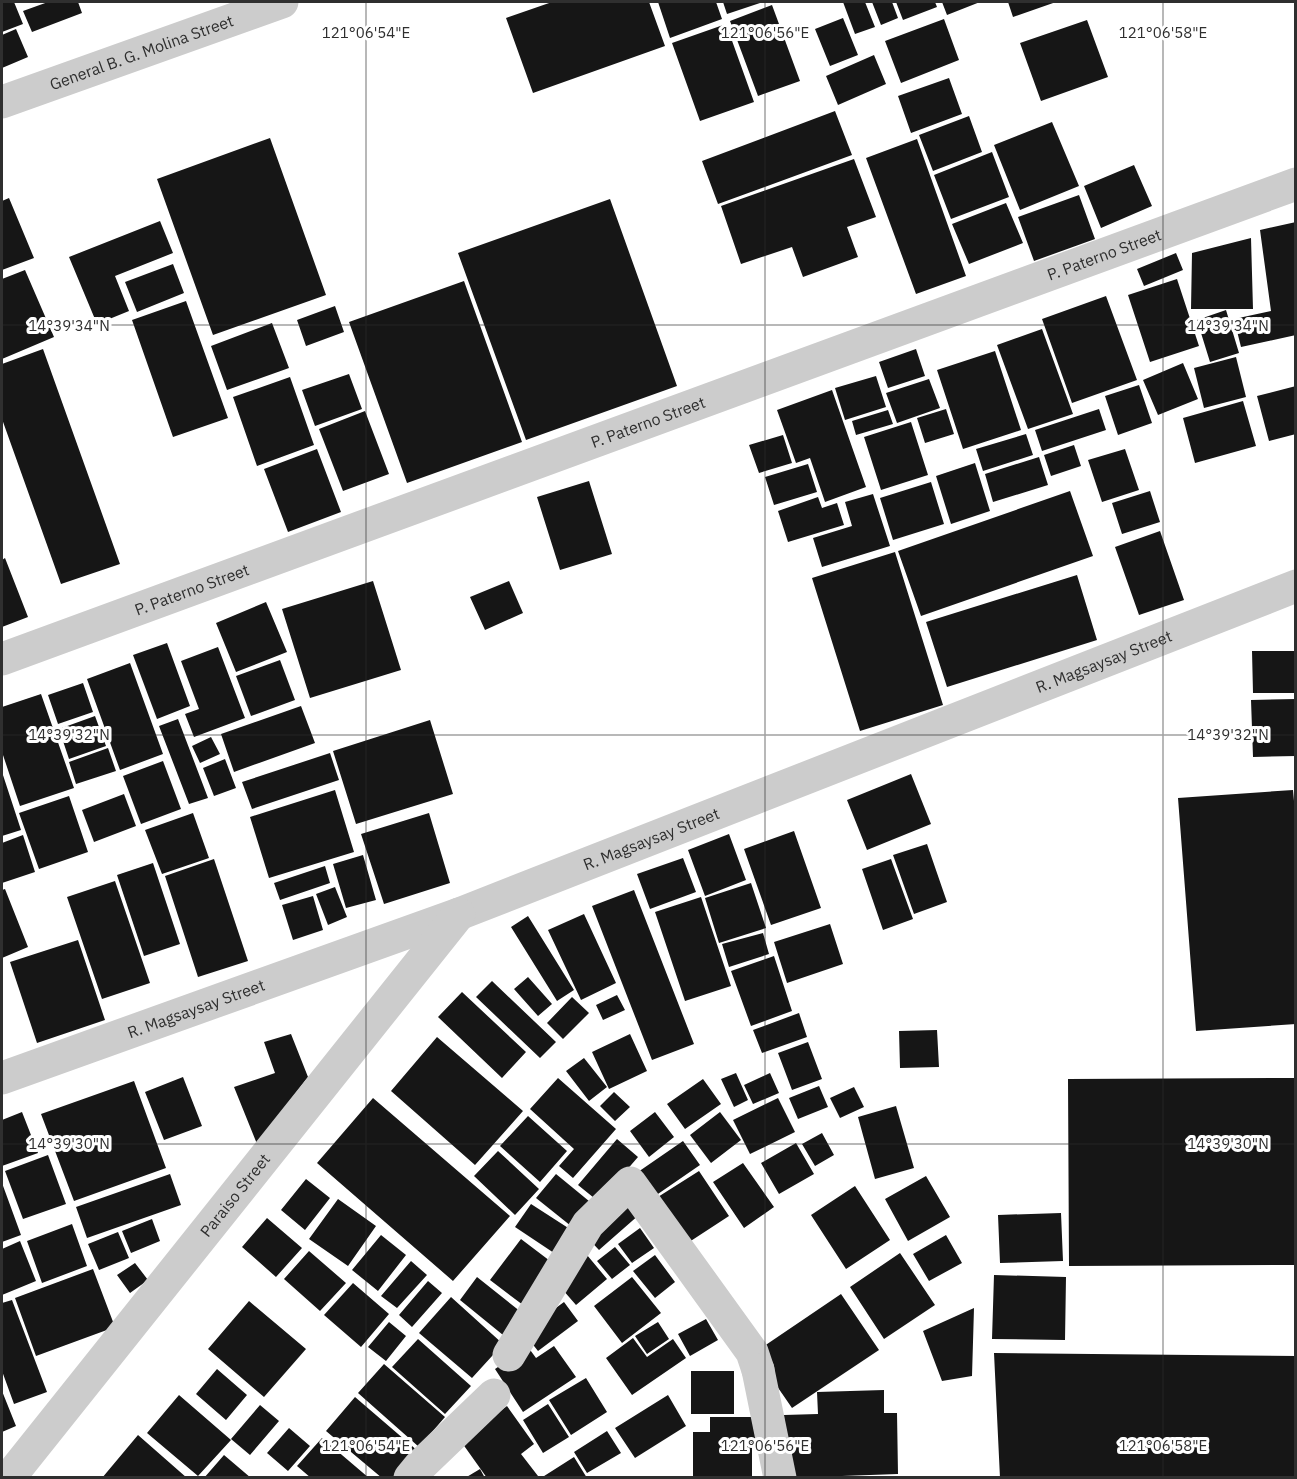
<svg xmlns="http://www.w3.org/2000/svg" width="1297" height="1479" viewBox="0 0 1297 1479" font-family="'IBM Plex Sans',sans-serif">
<style>
.building{fill:#161616}
.lines{fill:none;stroke-linecap:round;stroke-linejoin:round}
.pedestrian{stroke:#ccc;stroke-width:33}
.minor{stroke:#ccc;stroke-width:33}
.tertiary{stroke:#ccc;stroke-width:33}
.ticks{fill:none;stroke:#2f2f2f;stroke-width:1.5;stroke-opacity:0.45}
.labels{text-anchor:middle;dominant-baseline:central;stroke-width:6;stroke-linejoin:round;paint-order:stroke}
.street-label{font-size:16px;fill:#2f2f2f;stroke:#fff}
.ticks-label{font-size:15px;text-anchor:middle;fill:#2f2f2f;stroke:#fff;stroke-width:6;stroke-linejoin:round;paint-order:stroke}
</style>
<rect width="100%" height="100%" fill="#fff"/>
<path class="building" d="M2,2H14L23,24L2,32Z
M48,2H78L82,13L32,32L23,11Z
M552,2H649L665,46L533,93L506,18Z
M658,2H716L722,19L670,38Z
M723,2H763L727,14Z
M843,2H865L875,27L855,34Z
M872,2H892L898,18L881,25Z
M896,2H935L937,7L903,20Z
M942,2H980L947,15Z
M1008,2H1056L1013,17Z
M772,5L800,81L758,96L730,21Z
M843,18L858,55L830,66L815,29Z
M944,19L959,60L901,83L885,41Z
M1087,20L1108,77L1041,101L1020,43Z
M726,24L754,102L700,121L672,43Z
M16,29L28,57L2,68V35Z
M874,55L886,84L838,105L826,76Z
M949,78L962,114L911,133L898,96Z
M835,111L852,155L718,204L702,161Z
M969,116L982,152L933,171L919,135Z
M1052,122L1079,186L1020,210L994,145Z
M270,138L326,295L213,335L157,179Z
M917,139L966,276L916,294L866,158Z
M992,152L1009,197L951,219L934,175Z
M854,159L876,217L847,227L858,257L803,277L792,247L741,264L721,206Z
M1134,165L1152,206L1101,228L1084,186Z
M1079,195L1095,239L1034,261L1018,217Z
M9,198L34,258L2,270V201Z
M610,199L677,386L526,440L458,253Z
M1006,203L1023,243L969,264L952,224Z
M160,221L173,253L115,276L129,311L97,324L69,257Z
M1296,222V335L1241,347L1234,319L1271,311L1260,230Z
M1251,238L1253,309H1191L1192,253Z
M1176,253L1183,270L1144,286L1137,269Z
M173,264L184,293L137,312L125,282Z
M25,270L54,337L2,359V279Z
M1177,279L1199,346L1150,362L1128,295Z
M464,281L522,442L407,483L349,322Z
M1106,296L1137,380L1072,403L1042,319Z
M186,301L228,418L173,437L132,320Z
M335,306L344,332L306,346L297,320Z
M1226,310L1239,353L1210,362L1197,320Z
M272,323L289,368L227,390L211,346Z
M1042,329L1073,414L1028,429L997,345Z
M43,349L120,564L61,584L2,419V364Z
M916,349L925,376L888,388L879,362Z
M995,351L1021,430L963,449L937,370Z
M1236,357L1246,397L1204,408L1194,368Z
M1183,363L1198,399L1158,415L1143,380Z
M349,374L362,409L315,426L302,390Z
M876,376L886,407L845,420L835,388Z
M290,377L314,445L257,466L233,397Z
M929,379L940,408L897,423L886,393Z
M1139,385L1152,423L1118,435L1105,396Z
M1296,386V434L1269,441L1257,396Z
M832,390L866,487L825,502L810,458L796,463L777,410Z
M1243,401L1256,446L1195,463L1183,418Z
M946,409L954,434L925,443L917,418Z
M1099,409L1106,430L1042,451L1035,430Z
M888,410L893,424L856,435L852,421Z
M365,411L389,474L343,491L319,429Z
M911,422L928,475L881,490L864,437Z
M1026,434L1033,455L983,471L976,449Z
M783,435L792,463L759,473L749,445Z
M1074,445L1081,466L1051,476L1044,455Z
M317,449L341,512L288,532L264,469Z
M1125,449L1139,490L1102,502L1088,460Z
M1039,457L1048,485L993,502L985,474Z
M975,463L990,511L951,524L936,476Z
M808,464L817,492L774,505L765,477Z
M589,481L612,554L560,570L537,497Z
M931,482L944,524L893,540L880,498Z
M1070,491L1093,556L921,616L898,551Z
M1150,491L1160,522L1122,534L1112,503Z
M873,494L890,546L822,567L813,538L852,526L845,502Z
M818,497L822,508L837,503L844,525L788,542L778,511Z
M1160,531L1184,600L1139,615L1115,547Z
M895,552L943,705L860,731L812,578Z
M5,558L28,617L2,627V560Z
M1077,575L1097,640L947,687L926,622Z
M373,581L401,670L310,698L282,609Z
M509,581L523,613L485,630L470,597Z
M266,602L287,652L236,672L216,623Z
M167,643L190,706L157,719L133,655Z
M218,647L245,718L194,737L185,714L199,709L181,661Z
M1252,651H1296V693H1253Z
M280,660L295,700L251,716L236,676Z
M130,663L163,754L120,770L87,679Z
M83,683L93,712L58,724L48,695Z
M41,694L74,788L20,806L2,752V707Z
M1296,699V756L1253,757L1251,700Z
M301,706L315,743L234,772L221,734Z
M95,716L106,746L69,759L59,729Z
M178,719L208,798L189,804L159,726Z
M430,720L453,794L356,824L333,751Z
M211,737L220,754L200,763L192,746Z
M108,748L116,771L76,784L69,762Z
M330,753L339,780L252,809L242,782Z
M225,759L236,788L214,796L203,768Z
M163,761L181,809L141,824L123,776Z
M2,772L21,830L2,836Z
M911,774L931,824L867,850L847,800Z
M335,790L354,852L269,878L250,817Z
M1293,790L1296,823V1024L1196,1031L1178,798Z
M124,794L136,826L94,842L82,810Z
M69,796L88,852L39,869L19,813Z
M193,813L209,858L162,874L145,830Z
M429,813L450,883L384,904L361,834Z
M794,831L821,908L771,925L744,849Z
M729,834L746,880L705,896L688,850Z
M23,835L35,872L2,883V843Z
M927,844L947,902L914,914L893,855Z
M363,855L376,900L346,908L333,864Z
M683,858L696,892L650,909L637,874Z
M214,859L248,961L198,977L165,876Z
M891,859L913,919L883,930L862,869Z
M153,863L180,944L144,956L117,875Z
M325,866L330,883L280,900L274,883Z
M115,881L150,983L102,999L67,897Z
M751,883L766,928L719,943L705,898Z
M335,887L347,917L328,925L316,894Z
M5,889L28,947L2,958V890Z
M634,890L694,1044L652,1060L592,906Z
M313,896L323,930L293,940L282,905Z
M701,897L731,986L685,1001L655,912Z
M584,914L616,983L581,1000L548,930Z
M528,916L574,990L557,1001L511,927Z
M830,924L843,964L787,983L774,942Z
M763,933L769,954L729,967L722,944Z
M78,940L105,1020L37,1043L10,962Z
M774,956L792,1011L751,1026L731,971Z
M528,977L552,1004L538,1016L514,989Z
M492,981L556,1042L540,1058L476,997Z
M462,992L526,1052L502,1078L438,1017Z
M617,995L625,1010L603,1020L596,1005Z
M572,997L589,1013L563,1039L547,1023Z
M799,1013L807,1037L762,1053L753,1030Z
M937,1030L939,1067L900,1068L899,1031Z
M291,1034L308,1077L257,1144L234,1087L275,1073L264,1042Z
M630,1034L647,1071L609,1089L592,1052Z
M437,1037L523,1111L475,1165L391,1091Z
M808,1042L822,1079L792,1090L778,1053Z
M584,1058L607,1087L589,1101L566,1071Z
M736,1073L748,1100L734,1107L721,1079Z
M770,1073L779,1093L753,1104L744,1085Z
M183,1077L202,1126L164,1140L145,1092Z
M558,1078L616,1129L573,1178L559,1166L574,1149L530,1109Z
M1296,1078V1265L1069,1266L1068,1079Z
M703,1079L721,1104L685,1129L667,1104Z
M134,1081L166,1168L74,1201L41,1114Z
M819,1086L828,1107L798,1119L789,1098Z
M854,1087L864,1107L840,1118L830,1098Z
M614,1092L630,1107L615,1121L600,1106Z
M373,1098L510,1216L453,1281L317,1163Z
M778,1098L795,1132L750,1154L733,1120Z
M896,1106L914,1168L875,1179L858,1117Z
M22,1112L38,1153L2,1166V1120Z
M655,1112L674,1137L649,1157L630,1131Z
M720,1112L741,1140L711,1163L690,1135Z
M528,1116L567,1151L540,1182L500,1146Z
M822,1133L834,1155L815,1166L802,1144Z
M617,1139L638,1157L599,1202L578,1185Z
M683,1141L700,1165L655,1196L638,1172Z
M796,1143L814,1174L779,1194L761,1163Z
M498,1151L539,1189L515,1215L474,1176Z
M48,1155L66,1204L23,1219L5,1171Z
M743,1163L774,1207L744,1228L713,1182Z
M699,1171L729,1216L680,1248L650,1202Z
M170,1174L181,1205L87,1238L76,1207Z
M556,1174L595,1206L576,1230L536,1198Z
M926,1176L950,1217L908,1241L885,1199Z
M306,1179L330,1198L305,1230L281,1210Z
M2,1183L21,1235L2,1242Z
M855,1186L890,1240L846,1269L811,1215Z
M626,1198L640,1214L599,1250L584,1234Z
M338,1199L376,1226L348,1266L309,1239Z
M531,1204L576,1233L560,1257L515,1227Z
M1061,1213L1063,1261L1000,1263L998,1215Z
M267,1218L302,1248L276,1277L242,1247Z
M152,1219L160,1241L131,1253L122,1231Z
M72,1224L87,1266L42,1283L27,1241Z
M640,1228L654,1248L632,1263L618,1244Z
M118,1232L129,1258L99,1270L88,1244Z
M381,1235L406,1255L378,1291L352,1270Z
M946,1235L962,1263L929,1281L913,1254Z
M521,1239L554,1264L523,1305L490,1280Z
M20,1241L36,1281L2,1295V1249Z
M615,1247L630,1265L612,1279L597,1261Z
M309,1251L346,1283L320,1311L284,1279Z
M900,1253L935,1305L884,1339L850,1287Z
M587,1255L607,1279L576,1305L556,1282Z
M655,1255L675,1282L655,1298L633,1271Z
M411,1261L427,1275L397,1308L381,1296Z
M135,1263L148,1280L130,1293L117,1275Z
M93,1269L115,1327L36,1356L15,1298Z
M994,1275L1066,1277L1065,1340L992,1339Z
M477,1277L521,1312L503,1335L460,1300Z
M632,1277L661,1313L622,1343L594,1306Z
M428,1281L442,1293L412,1327L399,1315Z
M353,1283L389,1314L361,1347L324,1315Z
M841,1294L879,1350L792,1408L754,1353Z
M451,1297L503,1344L472,1378L419,1333Z
M12,1300L47,1392L14,1404L2,1371V1303Z
M249,1301L306,1349L264,1397L208,1349Z
M564,1302L578,1321L538,1351L523,1332Z
M974,1308L972,1376L942,1381L923,1331Z
M706,1319L718,1340L690,1356L678,1334Z
M389,1322L406,1336L386,1361L368,1347Z
M658,1322L669,1339L647,1354L635,1336Z
M633,1338L647,1357L673,1339L686,1358L632,1395L606,1358Z
M418,1339L471,1386L445,1414L392,1367Z
M554,1346L576,1377L523,1412L495,1369L528,1347L536,1358Z
M994,1353L1296,1356V1478H1000Z
M384,1364L445,1417L419,1447L358,1393Z
M217,1369L247,1395L226,1420L196,1394Z
M691,1371H734V1414H691Z
M586,1378L607,1412L571,1435L549,1400Z
M884,1390V1413H897L898,1474L786,1478L784,1415L818,1414L817,1392Z
M2,1391L16,1426L2,1432Z
M179,1395L231,1440L198,1476L147,1433Z
M668,1395L686,1426L635,1458L615,1428Z
M355,1397L419,1452L397,1478H382L326,1431Z
M548,1404L569,1437L543,1453L523,1420Z
M260,1405L279,1421L250,1455L231,1439Z
M507,1406L534,1444L521,1454L538,1476L536,1478H487L460,1440Z
M710,1417H762V1446H752V1478H693V1432H710Z
M289,1428L310,1446L288,1471L267,1453Z
M607,1431L621,1453L587,1473L574,1452Z
M138,1435L187,1478H102Z
M322,1438L369,1478H311L297,1466Z
M224,1455L251,1478H204Z
M574,1457L587,1478H541Z
M480,1469L485,1478H465Z"/>
<g class="lines">
<path class="pedestrian" d="M509,1355L588,1224L630,1183L752,1352L758,1370"/>
<g class="minor">
<path id="s1" d="M2,659L1296,184"/>
<path id="s2" d="M2,1078L459,914L1296,586"/>
<path d="M758,1370L780,1478"/>
<path id="s3" d="M9,1478L459,914"/>
<path d="M410,1478L419,1467L494,1395"/>
</g>
<path class="tertiary" id="s4" d="M2,102L282,2"/>
</g>
<path class="ticks" d="M366,2V1478M765,2V1478M1163,2V1478M2,325H1296M2,735H1296M2,1144H1296"/>
<g class="labels">
<g class="street-label">
<text stroke="none"><textPath href="#s4" startOffset="148">General B. G. Molina Street</textPath></text>
<text stroke="none"><textPath href="#s1" startOffset="1174">P. Paterno Street</textPath></text>
<text stroke="none"><textPath href="#s1" startOffset="688">P. Paterno Street</textPath></text>
<text stroke="none"><textPath href="#s1" startOffset="202">P. Paterno Street</textPath></text>
<text stroke="none"><textPath href="#s2" startOffset="1178">R. Magsaysay Street</textPath></text>
<text stroke="none"><textPath href="#s2" startOffset="692">R. Magsaysay Street</textPath></text>
<text stroke="none"><textPath href="#s2" startOffset="206">R. Magsaysay Street</textPath></text>
<text stroke="none"><textPath href="#s3" startOffset="362">Paraiso Street</textPath></text>
</g>
</g>
<g class="ticks-label">
<text x="366" y="38">121°06'54"E</text>
<text x="765" y="38">121°06'56"E</text>
<text x="1163" y="38">121°06'58"E</text>
<text x="69" y="331">14°39'34"N</text>
<text x="1228" y="331">14°39'34"N</text>
<text x="69" y="740">14°39'32"N</text>
<text x="1228" y="740">14°39'32"N</text>
<text x="69" y="1149">14°39'30"N</text>
<text x="1228" y="1149">14°39'30"N</text>
<text x="366" y="1451">121°06'54"E</text>
<text x="765" y="1451">121°06'56"E</text>
<text x="1163" y="1451">121°06'58"E</text>
</g>
<rect width="1297" height="1479" fill="none" stroke="#2f2f2f" stroke-width="6"/>
</svg>
